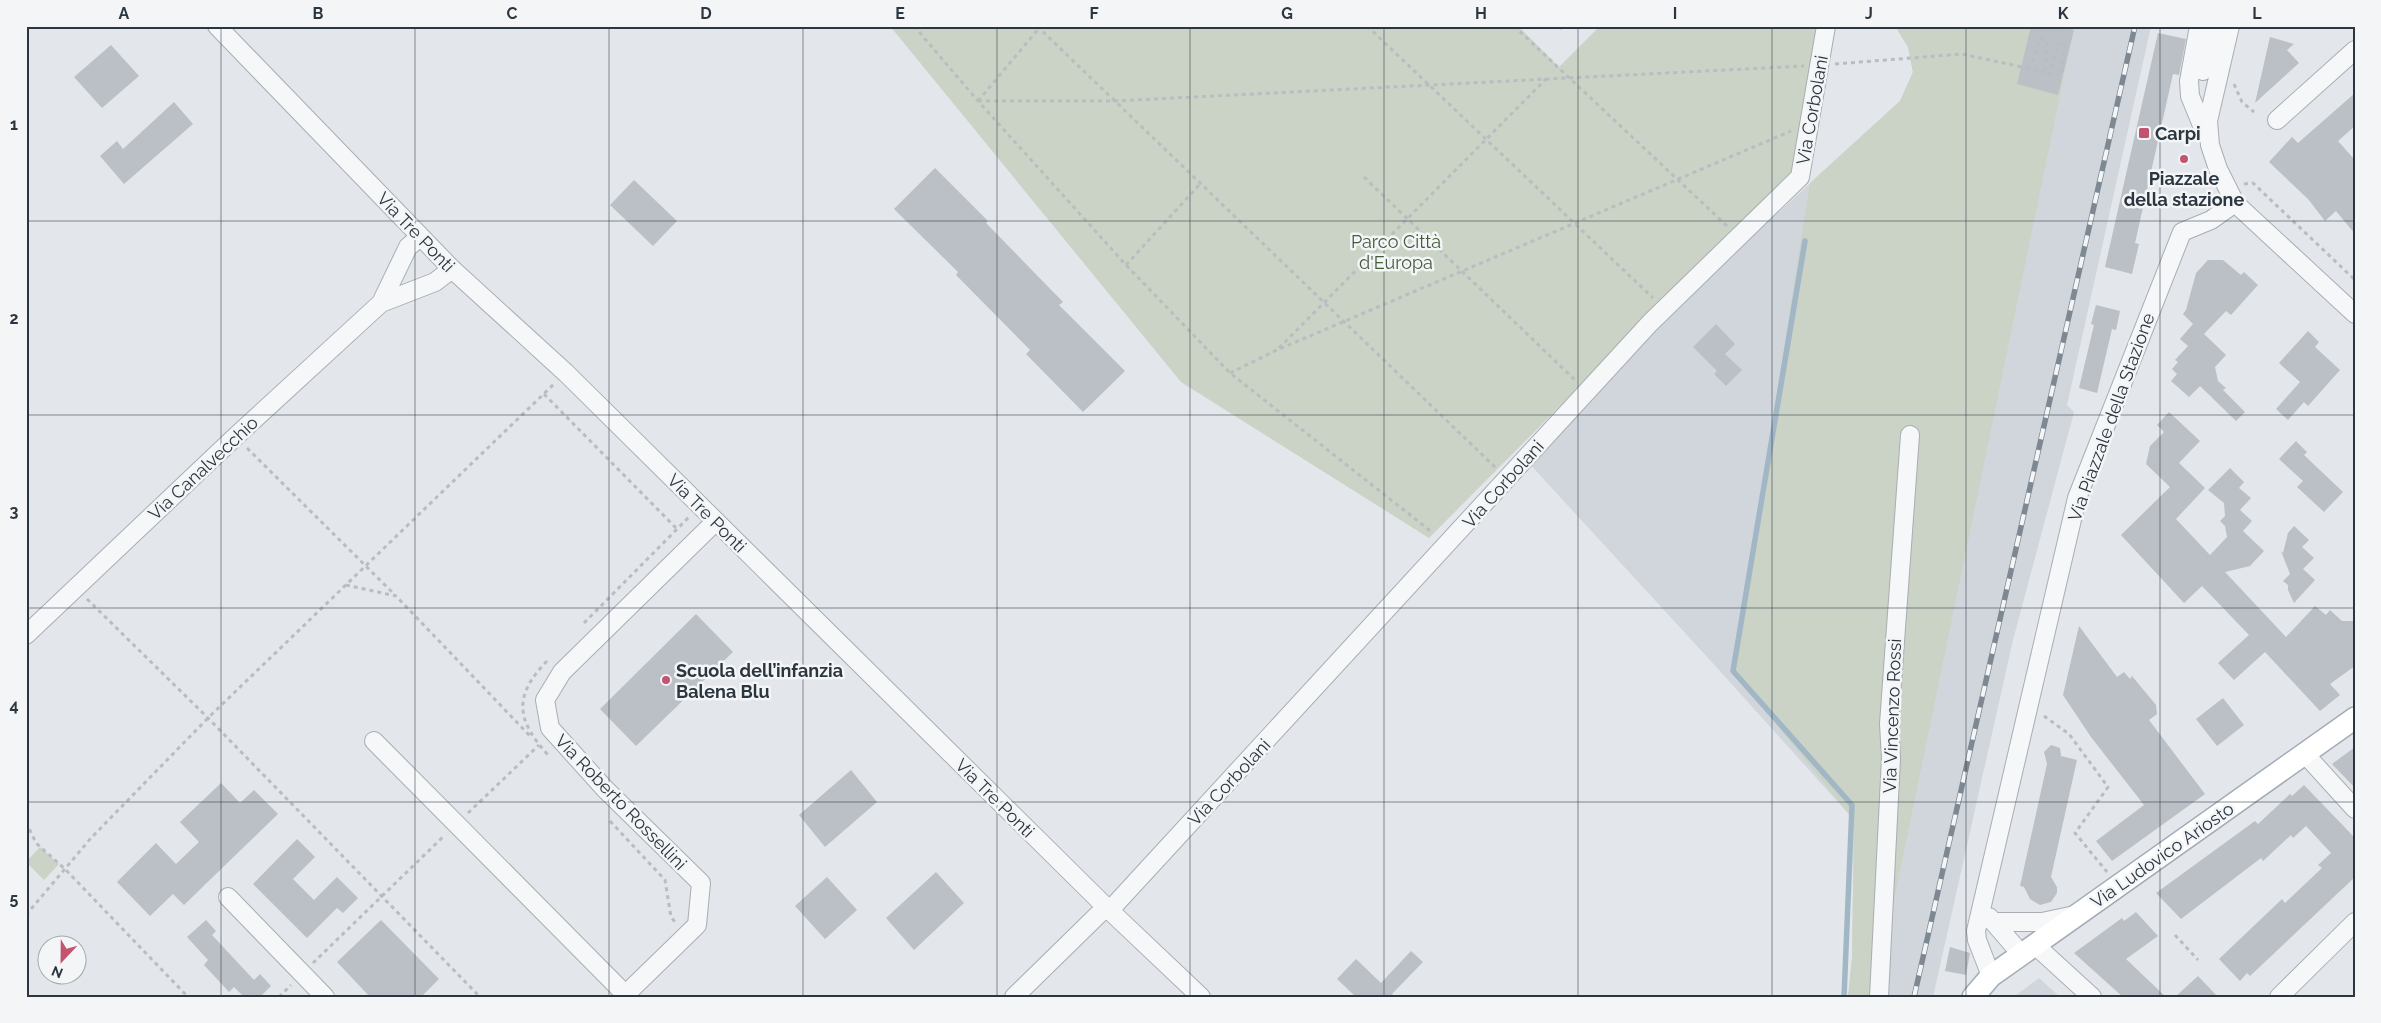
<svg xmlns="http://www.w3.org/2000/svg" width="2381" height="1023" viewBox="0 0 2381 1023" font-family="Raleway,sans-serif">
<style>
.built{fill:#d1d6dc}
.green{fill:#cad3c5}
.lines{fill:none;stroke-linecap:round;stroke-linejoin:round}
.stream{stroke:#a1b7c6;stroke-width:5.5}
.building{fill:#bbc0c6}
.minor-casing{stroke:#a8aeb4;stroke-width:20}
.major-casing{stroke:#a3acb5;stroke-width:24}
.path{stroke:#b9bdc1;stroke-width:3;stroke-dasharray:4 4;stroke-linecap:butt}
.minor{stroke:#f5f7f8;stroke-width:18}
.major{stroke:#fff;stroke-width:21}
.rail-casing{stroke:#7e8892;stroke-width:5.5}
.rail{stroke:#f3f5f7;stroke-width:4;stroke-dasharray:11;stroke-linecap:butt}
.grid{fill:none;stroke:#2c3641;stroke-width:1;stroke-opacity:0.55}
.poi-dot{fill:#c35470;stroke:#f3f5f7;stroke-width:2}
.labels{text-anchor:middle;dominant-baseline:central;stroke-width:5;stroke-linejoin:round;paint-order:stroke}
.street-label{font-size:18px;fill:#2c3641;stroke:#f3f5f7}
.poi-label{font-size:18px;font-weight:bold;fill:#2c3641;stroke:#f3f5f7;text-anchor:start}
.park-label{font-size:18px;fill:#445b3b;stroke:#f3f5f7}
.neatline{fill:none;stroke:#2c3641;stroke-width:2}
.grid-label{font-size:16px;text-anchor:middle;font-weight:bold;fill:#2c3641}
</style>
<rect width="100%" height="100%" fill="#e3e6ea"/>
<path class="built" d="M1895,26H2151L2067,405L2074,412L2013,640L1933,997H1848L1852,958L1854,820L1709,659L1527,461L1735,252L1900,101L1913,72L1908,47Z
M2039,978L2060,997H2014Z"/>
<path class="green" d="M890,26H1518L1559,67L1600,26H1821L1795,169L1429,538L1181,382Z
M1895,26L2074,27L1874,997H1848L1852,958L1854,820L1733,671L1810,183L1900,101L1913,72L1908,47Z
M40,847L59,864L44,880L26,862Z"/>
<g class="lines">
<path class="stream" d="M1805,241L1733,671L1852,805L1844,997"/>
</g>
<path class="building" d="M2031,26H2056L2074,30L2058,95L2017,84Z
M2158,33L2186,39L2179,75L2173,74L2135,243L2139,244L2132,274L2105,267Z
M2270,37L2294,44L2287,50L2299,63L2255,103Z
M111,45L139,76L102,108L74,77Z
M2355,93V126L2338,141L2355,160V234L2336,211L2325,221L2308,199L2269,162L2292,137L2298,143Z
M174,102L193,124L124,184L100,156L117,141L123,149Z
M935,168L988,221L986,223L1063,302L1059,305L1125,371L1083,412L1026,354L1030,350L956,275L958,272L894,209Z
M634,180L677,221L653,246L610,205Z
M2208,260H2223L2241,275L2244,272L2258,285L2231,315L2226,311L2204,334L2226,355L2215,367L2218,381L2226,388L2223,390L2245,412L2236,421L2200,386L2189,397L2171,381L2177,374L2172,369L2178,362L2175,360L2188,346L2180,339L2193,324L2183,314L2186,310L2196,273Z
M2096,305L2120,311L2116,330L2112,329L2097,393L2079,388L2094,325L2091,324Z
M1716,324L1735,344L1725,354L1742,370L1726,386L1714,374L1717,371L1693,347Z
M2308,331L2319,342L2315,347L2340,370L2308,406L2304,402L2288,420L2276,409L2300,382L2279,363Z
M2169,412L2200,441L2179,463L2205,488L2176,519L2210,555L2227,537L2225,526L2220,521L2225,516L2224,503L2208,490L2230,468L2244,482L2239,488L2251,498L2240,510L2252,521L2243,531L2264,551L2250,566L2225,572L2286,637L2315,606L2326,615L2330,610L2342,621H2355V666L2330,684L2340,695L2320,711L2265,652L2234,680L2218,663L2249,635L2202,586L2184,603L2121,535L2170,487L2146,464L2150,446L2164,432L2157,425Z
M2296,441L2307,452L2304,455L2343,492L2324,512L2297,487L2303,481L2279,459Z
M2294,526L2309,540L2302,547L2314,558L2303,569L2315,580L2294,603L2288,590V585L2283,581L2290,574L2281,551L2283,553L2288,533Z
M696,614L733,652L636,746L600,709Z
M2079,626L2117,677L2124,672L2130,679L2132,676L2156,705L2157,714L2149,720L2205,794L2112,861L2096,841L2144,805L2091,737L2063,695Z
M2223,698L2244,725L2217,746L2196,719Z
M2051,745L2060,748L2061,756L2077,760L2051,877L2057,887V893L2051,902L2040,905L2030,899L2024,887L2020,886L2047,764L2044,752Z
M2355,747V788L2332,764Z
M851,770L877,802L825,847L799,815Z
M221,783L240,803L254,790L278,814L184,905L173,894L150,916L117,882L156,843L176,864L199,842L180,822Z
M2304,785L2355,838V877L2250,976L2247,973L2240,981L2219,959L2282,899L2285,903L2322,868L2318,865L2331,853L2306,826L2293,838L2291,835L2263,861L2261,858L2181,919L2156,893L2255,821L2258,824L2290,794L2292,796Z
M297,839L315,857L293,879L314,900L337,877L358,898L343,913L337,908L307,938L253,884Z
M936,872L964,903L914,950L886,918Z
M827,877L857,910L825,939L795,906Z
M2136,912L2158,936L2126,959L2166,997H2123L2074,953L2122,918L2124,921Z
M206,920L216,931L212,935L254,980L260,974L271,986L260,997H244L234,987L229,992L204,965L208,960L187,937Z
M381,920L439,979L421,997H370L337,962Z
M1950,947L1970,953L1966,975L1945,971Z
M1411,951L1423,962L1392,994L1396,997H1356L1337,979L1356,959L1381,983Z
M2198,976L2218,997H2175Z"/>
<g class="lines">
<g class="minor-casing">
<path id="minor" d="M217,26L452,269L566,373L1106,907L1201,997
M2199,26L2189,81L2190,96L2206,135
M2230,26L2208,121L2210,145L2218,169L2235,203L2355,314
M2203,71L2213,26
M2277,120L2355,50
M381,303L408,247L420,237
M26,635L235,437L381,303L435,282L452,269
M374,741L625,994
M2305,754L2355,809
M228,897L325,997
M1110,910L1650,323L1800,177L1826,26
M1989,917L2022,955
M1994,922H2042L2075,915
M2035,945L2092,997
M1991,976L1977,940L1976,931L2077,498L2182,232L2211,220L2235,203
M623,997L697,925L701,883L605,789L550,728L545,700L562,672L716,521
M1014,997L1106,907
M1879,997L1891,758L1889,724L1910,435
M2279,997L2355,922"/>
</g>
<g class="major-casing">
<path id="major" d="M1973,997L1991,976L2355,718"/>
</g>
<path class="path" d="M914,26L978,101L1126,265L1230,373L1433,533
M1037,26L1496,468
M1367,26L1653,298
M1514,26L1727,226
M1559,26L1561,28L1563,26
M1835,64L1962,54L2045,72
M2029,69L2041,39L2047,40L2045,72L2049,73L2059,43L2065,45L2061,75L2049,73
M2234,84L2242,102L2254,112
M978,101H1115L1804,66
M978,101L1040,27
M1364,177L1576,381
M2244,184L2253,183L2355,280
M1126,265L1201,183
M1279,348L1546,79
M1230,373L1277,350L1791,131
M544,394L677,529
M247,448L395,595
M346,585L396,596L530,736
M87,599L208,718L480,997
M584,623L689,517
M547,661C512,697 517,721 549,756
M2044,716L2069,734L2108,787L2075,833L2107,872
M26,800V810
M468,813L539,745
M610,821L665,880L671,917L676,923
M26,822L36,843L65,869L188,997
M26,915L91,838L208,718L554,384
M2175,935L2198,960
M313,963L445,835
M279,997L291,985"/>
<use href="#minor" class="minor"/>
<use href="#major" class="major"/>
<g class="rail-casing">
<path id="rail" d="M1914,997L2135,26"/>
</g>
<use href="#rail" class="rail"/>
</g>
<path class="grid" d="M221,26V997M415,26V997M609,26V997M803,26V997M997,26V997M1190,26V997M1384,26V997M1578,26V997M1772,26V997M1966,26V997M2160,26V997M26,221H2355M26,415H2355M26,608H2355M26,802H2355"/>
<g class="poi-dot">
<rect x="2138" y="127" width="12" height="12" rx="2.5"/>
<circle cx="2184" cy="159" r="5"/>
<circle cx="666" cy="680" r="5"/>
</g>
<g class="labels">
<g class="street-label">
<text transform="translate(1812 110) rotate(-80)">Via Corbolani</text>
<text transform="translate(416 232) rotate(46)">Via Tre Ponti</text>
<text transform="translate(2111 417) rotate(-70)">Via Piazzale della Stazione</text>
<text transform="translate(203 468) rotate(-43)">Via Canalvecchio</text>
<text transform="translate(1503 484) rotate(-48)">Via Corbolani</text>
<text transform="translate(707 513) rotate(45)">Via Tre Ponti</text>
<text transform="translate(1892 716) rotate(-88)">Via Vincenzo Rossi</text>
<text transform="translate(1229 782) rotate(-47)">Via Corbolani</text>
<text transform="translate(995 798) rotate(45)">Via Tre Ponti</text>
<text transform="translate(621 802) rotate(46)">Via Roberto Rossellini</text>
<text transform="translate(2162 855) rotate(-35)">Via Ludovico Ariosto</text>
</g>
<g class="poi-label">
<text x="2155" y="133">Carpi</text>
<text x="2184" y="178" text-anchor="middle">Piazzale<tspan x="2184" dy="21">della stazione</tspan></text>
<text x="676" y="670">Scuola dell’infanzia<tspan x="676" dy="21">Balena Blu</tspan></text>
</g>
<g class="park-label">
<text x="1396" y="241">Parco Città<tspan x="1396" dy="21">d'Europa</tspan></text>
</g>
</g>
<rect width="2381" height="1023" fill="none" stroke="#f3f5f7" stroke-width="55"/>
<g transform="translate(62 960) rotate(202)"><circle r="24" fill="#f3f5f7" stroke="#a3a9ae"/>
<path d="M0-4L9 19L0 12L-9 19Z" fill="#c35470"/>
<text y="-8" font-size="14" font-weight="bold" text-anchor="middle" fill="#2c3641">N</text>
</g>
<rect x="28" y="28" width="2326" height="968" class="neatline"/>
<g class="grid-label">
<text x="124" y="19">A</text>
<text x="318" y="19">B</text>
<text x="512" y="19">C</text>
<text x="706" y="19">D</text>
<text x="900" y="19">E</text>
<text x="1094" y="19">F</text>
<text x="1287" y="19">G</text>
<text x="1481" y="19">H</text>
<text x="1675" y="19">I</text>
<text x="1869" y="19">J</text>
<text x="2063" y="19">K</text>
<text x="2257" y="19">L</text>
<text x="14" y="130">1</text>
<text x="14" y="324">2</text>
<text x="14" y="517">3</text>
<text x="14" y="711">4</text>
<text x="14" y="904">5</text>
</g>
</svg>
